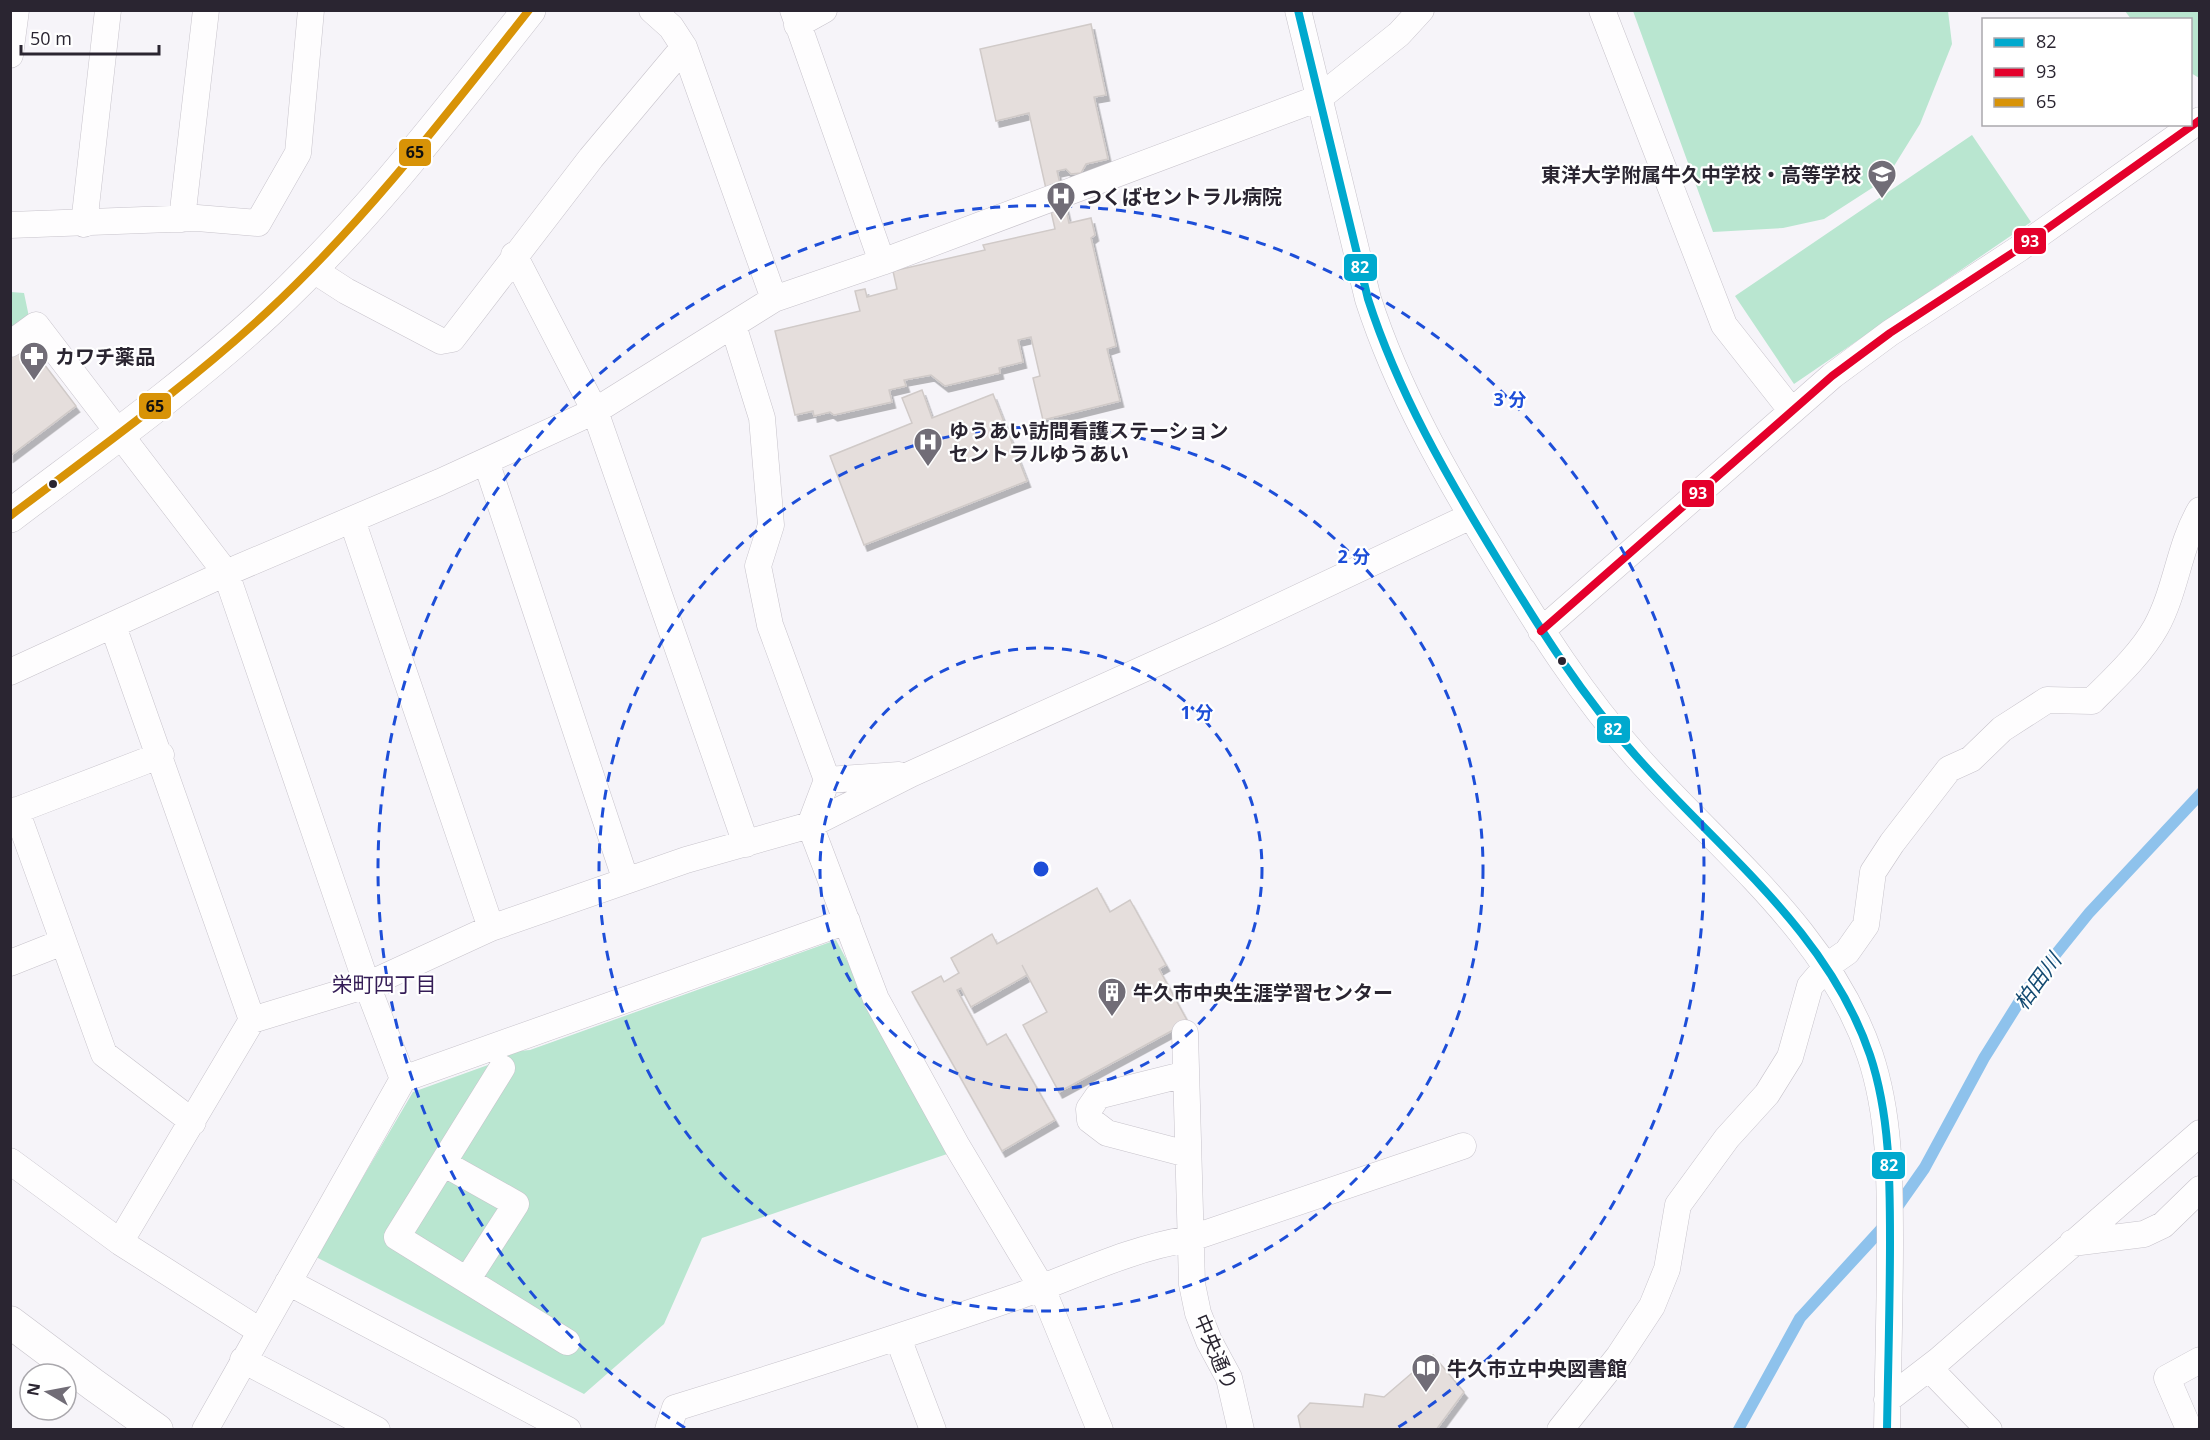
<svg xmlns="http://www.w3.org/2000/svg" width="2210" height="1440" viewBox="0 0 2210 1440" font-family="'Open Sans','Noto Sans JP',sans-serif">
<style>
.green{fill:#b9e6d0}
.water{fill:#8ec2ec}
.building{fill:#e5dedc;stroke:#d0cac8;stroke-width:1.5;filter:url(#shadow)}
.lines{fill:none;stroke-linecap:round;stroke-linejoin:round}
.minor-casing{stroke:#c7c3cb;stroke-width:27}
.major-casing{stroke:#c7c3cb;stroke-width:33}
.highway-casing{stroke:#c7c3cb;stroke-width:34}
.minor{stroke:#fefdfe;stroke-width:26}
.major{stroke:#fefdfe;stroke-width:32}
.highway{stroke:#fefdfe;stroke-width:33}
.bus-1-casing{stroke:#fff;stroke-width:12}
.bus-2-casing{stroke:#fff;stroke-width:12}
.bus-3-casing{stroke:#fff;stroke-width:12}
.bus-1{stroke:#00a9ce;stroke-width:8}
.bus-2{stroke:#e4002b;stroke-width:8}
.bus-3{stroke:#d89307;stroke-width:8}
.ring{fill:none;stroke:#1d4ed8;stroke-width:3;stroke-dasharray:10 8}
.bus-dot{fill:#2a2531;stroke:#fff;stroke-width:2}
.labels{text-anchor:middle;dominant-baseline:central;stroke-width:4.5;stroke-linejoin:round;paint-order:stroke}
.poi-label{font-size:20px;font-weight:bold;fill:#2a2531;stroke:#fff;text-anchor:start}
.street-label{font-size:20px;fill:#2a2531;stroke:#fff}
.water-label{font-size:21px;font-style:italic;fill:#134a71;stroke:#fff}
.neighbourhood-label{font-size:21px;fill:#341c56;stroke:#fff}
.centre{fill:#1d4ed8;stroke:#fff;stroke-width:3}
.ring-label{font-size:18px;text-anchor:middle;font-weight:bold;fill:#1d4ed8;stroke:#fff;stroke-width:4.5;stroke-linejoin:round;paint-order:stroke}
.line-badge{stroke:#fff;stroke-width:2}
.badge-label{font-size:16px;text-anchor:middle;font-weight:bold;fill:#fff}
.pale-badge-label{font-size:16px;text-anchor:middle;font-weight:bold;fill:#111}
</style>
<defs>
<filter id="shadow"><feDropShadow dx="3.5" dy="6" stdDeviation="0" flood-color="#0004"/></filter>
</defs>
<rect width="100%" height="100%" fill="#f6f4f9"/>
<path class="green" d="M1633,11H1948L1952,44L1920,124L1886,179L1824,219L1783,228L1713,232Z
M2125,11H2199V78L2191,73L2190,20L2131,19Z
M1972,135L2031,222L1794,384L1735,296Z
M11,292L24,293L29,317L11,331Z
M836,940L950,1153L702,1238L664,1324L584,1394L316,1257L413,1092L488,1065L498,1053L530,1050Z"/>
<path class="water" d="M2199,787V804L2093,917L2031,994L1989,1061L1929,1172L1886,1233L1805,1321L1745,1429L1732,1430L1795,1315L1878,1224L1920,1164L1979,1055L2021,988L2085,909Z"/>
<path class="building" d="M1091,24L1106,95L1094,97L1108,159L1086,164L1081,173L1071,174L1066,169L1057,171L1069,223L1091,218L1095,235L1091,238L1116,346L1107,349L1120,401L1043,420L1033,378L1040,376L1031,337L1018,340L1023,362L999,368L1000,373L945,386L931,375L904,380L906,386L889,390L892,402L834,415L830,412L814,416L813,411L795,415L775,331L860,311L855,291L865,289L867,297L897,289L893,271L985,250L983,245L1055,229L1029,113L996,121L980,49Z
M28,343L76,406L10,456V357Z
M922,390L932,418L993,394L1027,481L864,545L830,456L912,423L902,398Z
M1097,888L1110,912L1130,900L1166,965L1159,969L1188,1022L1059,1092L1023,1025L1047,1012L1022,965L1027,975L971,1007L961,988L957,990L987,1045L1006,1034L1055,1120L1002,1151L912,992L941,976L944,982L959,973L951,958L992,934L997,944Z
M1433,1355L1464,1392L1436,1430H1301L1298,1416L1310,1403L1363,1407L1365,1394L1384,1397Z"/>
<g class="lines">
<g class="minor-casing">
<path id="minor" d="M652,10L671,27L684,47L774,299
M793,10L882,262
M1298,10L1368,299C1398,392 1447,477 1498,560C1540,629 1582,696 1636,756C1720,851 1828,931 1870,1055C1890,1115 1890,1179 1890,1241C1890,1304 1888,1367 1887,1430
M1602,10L1724,325L1791,410
M797,25L824,10
M10,55L16,10
M182,219L206,10
M84,224L108,10
M10,225L197,218L258,223L298,153L311,10
M514,255L595,411L746,844
M312,269L346,291L441,341L452,339L591,158L684,47
M733,325L762,418L771,525L758,566L770,625L827,780
M10,344L36,325L226,573L367,985L403,1079
M486,461L626,881
M352,520L491,928
M113,626L252,1020
M1541,631L1832,376L1890,333L2020,248L2200,120
M10,672L226,573L440,482L595,411L774,299L882,262L1319,98L1399,34L1421,10
M899,775L827,780L810,825L876,999L957,1146L1042,1288L1100,1430
M16,810L104,1054L193,1122
M10,813L161,755
M10,963L63,942
M1185,1033L1192,1284L1198,1313L1209,1341L1229,1378L1241,1430
M502,1068L397,1237L567,1342
M1186,1074L1098,1096L1089,1109L1090,1120L1107,1133L1187,1154
M10,1161L120,1242L260,1331
M443,1163L516,1204L467,1280
M120,1242L252,1020L367,985L491,928L686,860L810,825L911,774L1221,634L1471,516
M2072,1243L2144,1234L2163,1225L2200,1189
M288,1282L568,1430
M898,1338L933,1430
M243,1360L377,1430
M1929,1368L1989,1430
M1887,1400L1939,1360L2200,1133
M2186,1422L2167,1378L2200,1360
M205,1430L403,1079L847,921
M668,1430L675,1408C788,1373 900,1337 1013,1298C1071,1278 1127,1249 1189,1239L1463,1146
M1560,1430L1619,1356L1652,1306L1667,1269L1678,1205L1727,1138L1767,1094L1790,1057L1810,986L1827,966L1847,952L1866,925L1873,872L1892,843L1949,769L1971,759L2002,729L2047,700L2092,701C2113,680 2141,654 2156,627C2176,591 2179,546 2200,510"/>
</g>
<g class="major-casing">
<path id="major" d="M10,1322L94,1385L157,1430"/>
</g>
<g class="highway-casing">
<path id="highway" d="M10,516C97,450 187,386 267,312C365,221 446,115 529,10"/>
</g>
<use href="#minor" class="minor"/>
<use href="#major" class="major"/>
<use href="#highway" class="highway"/>
<g class="bus-1-casing">
<path id="bus-1" d="M1298,10L1368,299C1398,392 1447,477 1498,560C1540,629 1582,696 1636,756C1720,851 1828,931 1870,1055C1890,1115 1890,1179 1890,1241C1890,1304 1888,1367 1887,1430"/>
</g>
<g class="bus-2-casing">
<path id="bus-2" d="M1541,631L1832,376L1890,333L2020,248L2200,120"/>
</g>
<g class="bus-3-casing">
<path id="bus-3" d="M10,516C97,450 187,386 267,312C365,221 446,115 529,10"/>
</g>
<use href="#bus-1" class="bus-1"/>
<use href="#bus-2" class="bus-2"/>
<use href="#bus-3" class="bus-3"/>
</g>
<g class="ring">
<circle cx="1041" cy="869" r="221"/>
<circle cx="1041" cy="869" r="442"/>
<path d="M685 1428A663 663 0 1 1 1397 1428"/>
</g>
<defs>
<g id="school-pin" transform="scale(1.5)"><path d="M0 17L-7.5 6A9.5 9.5 0 1 1 7.5 6Z" fill="#716d77" stroke="#fff"/><path d="M0-5L7-2L0 1L-7-2ZM-4 1L0 2.5L4 1V4Q0 6-4 4Z" fill="#fff"/></g>
<g id="hospital-pin" transform="scale(1.5)"><path d="M0 17L-7.5 6A9.5 9.5 0 1 1 7.5 6Z" fill="#716d77" stroke="#fff"/><path d="M-5-5h3v3.5h4V-5h3V5h-3V1.5h-4V5h-3Z" fill="#fff"/></g>
<g id="pharmacy-pin" transform="scale(1.5)"><path d="M0 17L-7.5 6A9.5 9.5 0 1 1 7.5 6Z" fill="#716d77" stroke="#fff"/><path d="M-2-6h4v4h4v4h-4v4h-4v-4h-4v-4h4Z" fill="#fff"/></g>
<g id="building-pin" transform="scale(1.5)"><path d="M0 17L-7.5 6A9.5 9.5 0 1 1 7.5 6Z" fill="#716d77" stroke="#fff"/><path d="M-4-6H4V6H1V3H-1V6H-4ZM-2.5-4.3h1.7v1.8h-1.7ZM.8-4.3h1.7v1.8H.8ZM-2.5-1h1.7V.8h-1.7ZM.8-1h1.7V.8H.8Z" fill="#fff"/></g>
<g id="library-pin" transform="scale(1.5)"><path d="M0 17L-7.5 6A9.5 9.5 0 1 1 7.5 6Z" fill="#716d77" stroke="#fff"/><path d="M-6-4Q-3-5.5-.7-3.5V5Q-3 3-6 4ZM6-4Q3-5.5 .7-3.5V5Q3 3 6 4Z" fill="#fff"/></g>
</defs>
<g fill-rule="evenodd">
<use href="#school-pin" x="1882" y="174"/>
<use href="#hospital-pin" x="1061" y="196"/>
<use href="#pharmacy-pin" x="34" y="356"/>
<use href="#hospital-pin" x="928" y="442"/>
<use href="#building-pin" x="1112" y="992"/>
<use href="#library-pin" x="1426" y="1368"/>
</g>
<g class="bus-dot">
<circle cx="53" cy="484" r="5"/>
<circle cx="1562" cy="661" r="5"/>
</g>
<g class="labels">
<g class="poi-label">
<text x="1861" y="174" text-anchor="end">東洋大学附属牛久中学校・高等学校</text>
<text x="1082" y="196">つくばセントラル病院</text>
<text x="55" y="356">カワチ薬品</text>
<text x="949" y="430">ゆうあい訪問看護ステーション<tspan x="949" dy="23">セントラルゆうあい</tspan></text>
<text x="1133" y="992">牛久市中央生涯学習センター</text>
<text x="1447" y="1368">牛久市立中央図書館</text>
</g>
<g class="street-label">
<text transform="translate(1216 1352) rotate(67)">中央通り</text>
</g>
<g class="water-label">
<text transform="translate(2037 981) rotate(-54)">柏田川</text>
</g>
<g class="neighbourhood-label">
<text x="384" y="984">栄町四丁目</text>
</g>
</g>
<circle cx="1041" cy="869" r="9" class="centre"/>
<g class="ring-label">
<text x="1510" y="406">3 分</text>
<text x="1354" y="563">2 分</text>
<text x="1197" y="719">1 分</text>
</g>
<g class="line-badge">
<rect x="398" y="138" width="34" height="29" rx="6" fill="#d89307"/>
<rect x="2013" y="227" width="34" height="28" rx="6" fill="#e4002b"/>
<rect x="1343" y="253" width="35" height="29" rx="6" fill="#00a9ce"/>
<rect x="138" y="392" width="34" height="28" rx="6" fill="#d89307"/>
<rect x="1681" y="479" width="34" height="29" rx="6" fill="#e4002b"/>
<rect x="1596" y="715" width="35" height="29" rx="6" fill="#00a9ce"/>
<rect x="1871" y="1151" width="35" height="29" rx="6" fill="#00a9ce"/>
</g>
<g class="badge-label">
<text x="2030" y="247">93</text>
<text x="1360" y="273">82</text>
<text x="1698" y="499">93</text>
<text x="1613" y="735">82</text>
<text x="1889" y="1171">82</text>
</g>
<g class="pale-badge-label">
<text x="415" y="158">65</text>
<text x="155" y="412">65</text>
</g>
<rect width="2210" height="1440" fill="none" stroke="#2a2531" stroke-width="24"/>
<rect x="1982" y="18" width="210" height="108" fill="#ffffff" stroke="#aaa8ad" stroke-width="1.5"/>
<rect x="1994" y="38" width="30" height="9" fill="#00a9ce" stroke="#aaa8ad" stroke-width="1.5"/>
<text x="2036" y="48" font-size="18" fill="#2a2531">82</text>
<rect x="1994" y="68" width="30" height="9" fill="#e4002b" stroke="#aaa8ad" stroke-width="1.5"/>
<text x="2036" y="78" font-size="18" fill="#2a2531">93</text>
<rect x="1994" y="98" width="30" height="9" fill="#d89307" stroke="#aaa8ad" stroke-width="1.5"/>
<text x="2036" y="108" font-size="18" fill="#2a2531">65</text>
<g transform="translate(48 1392) rotate(280)"><circle r="28" fill="#ffffff" stroke="#aaa8ad" stroke-width="1.5"/>
<path d="M0-4.5L10 22L0 15L-10 22Z" fill="#716d77"/>
<text y="-9" font-size="16" font-weight="bold" text-anchor="middle" fill="#2a2531">N</text>
</g>
<path d="M21 45v9h138v-9" fill="none" stroke="#2a2531" stroke-width="3"/>
<text x="30" y="45" font-size="18" fill="#2a2531" stroke="#ffffff" stroke-width="4.5" paint-order="stroke">50 m</text>
</svg>
